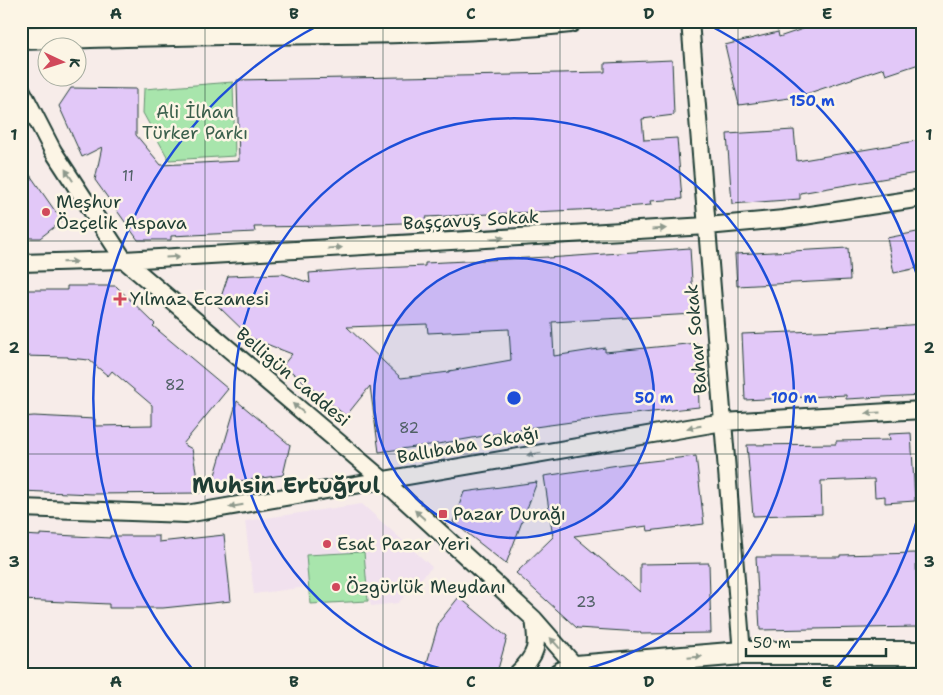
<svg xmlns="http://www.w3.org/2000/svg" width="943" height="695" viewBox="0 0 943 695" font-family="'Shantell Sans',sans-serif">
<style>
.built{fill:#f1e1ee}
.green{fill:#a8e5ac;stroke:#649170}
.building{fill:#e2c8f8;stroke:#1f3d34;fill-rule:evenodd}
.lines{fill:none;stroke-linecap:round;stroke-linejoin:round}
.street-casing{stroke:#1f3d34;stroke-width:20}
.secondary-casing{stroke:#1f3d34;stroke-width:26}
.street{stroke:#fcf5e5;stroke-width:16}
.secondary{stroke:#fcf5e5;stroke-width:22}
.oneway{fill:#8e998c}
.grid{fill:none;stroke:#1f3d34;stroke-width:1;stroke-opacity:0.55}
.ring{fill:none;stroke:#1d4ed8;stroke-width:2.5}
.poi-dot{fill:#d1495b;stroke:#fcf5e5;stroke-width:2}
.labels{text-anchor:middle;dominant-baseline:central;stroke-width:5;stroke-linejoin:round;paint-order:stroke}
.number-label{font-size:15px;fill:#506065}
.park-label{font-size:18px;fill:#3a5f4c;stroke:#fcf5e5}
.poi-label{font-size:18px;fill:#1f3d34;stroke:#fcf5e5;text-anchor:start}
.street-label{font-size:18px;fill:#1f3d34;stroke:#fcf5e5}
.district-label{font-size:22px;font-weight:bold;fill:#1f3d34;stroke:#fcf5e5}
.centre{fill:#1d4ed8;stroke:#fcf5e5;stroke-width:2.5}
.ring-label{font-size:15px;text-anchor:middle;font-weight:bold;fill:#1d4ed8;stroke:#fcf5e5;stroke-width:5;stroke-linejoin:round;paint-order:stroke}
.neatline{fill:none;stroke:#1f3d34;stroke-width:2}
.grid-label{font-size:16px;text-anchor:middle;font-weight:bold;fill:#1f3d34}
</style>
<rect width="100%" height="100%" fill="#f7ece9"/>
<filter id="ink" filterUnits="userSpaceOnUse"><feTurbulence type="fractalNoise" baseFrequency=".02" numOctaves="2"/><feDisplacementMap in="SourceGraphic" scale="10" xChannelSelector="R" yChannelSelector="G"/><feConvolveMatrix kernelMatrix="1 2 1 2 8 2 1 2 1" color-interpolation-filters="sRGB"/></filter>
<g filter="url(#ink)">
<path class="built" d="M21,21H280V33L21,38Z
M362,504L432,567L398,603L371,606L366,579L254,594L245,521Z"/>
<path class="green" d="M233,82L235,156L169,160L143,113L144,89Z
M364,552L368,601L310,604L306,555Z"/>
<path class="building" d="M826,21H922V63L886,75L884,68L797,97L739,105L725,45L778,32L779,37Z
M672,60L674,115L642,119L644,140L677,138L682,199L650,201L651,205L598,209L426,217L427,222L328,226L254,227L255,232L171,236V240H138L95,180L102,147L82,157L59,106L71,88L136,89V135L161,165L239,161L237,80L512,75V74L605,72V63Z
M794,130L797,161L922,140V172L800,193V199L732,204L727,134Z
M21,162L62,221L40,238H21Z
M922,231V267L894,273L887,238Z
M690,248L694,314L552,322L554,356L605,348V352L697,343L699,407L615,416L535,427L444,443L379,452L370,386L346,416L283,365L292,354L251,338L218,306L228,276L283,274L310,283L309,273L359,269L425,266V263L548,257V258ZM427,324L428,333L509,329L511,360L449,371V372L401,378L347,327Z
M848,248L850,280L737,286L735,254Z
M67,286H116L155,324L153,326L228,389L183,444L192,449L200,493L92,494L21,491V417L34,416L95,419V426L152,425V405L112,371L108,376L89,360L68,358V357L21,356V290H67Z
M922,324V395L846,399V395L745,400L742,334L842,330Z
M237,401L290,445L283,475L212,485Z
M911,433L915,501L885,503V496L875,497L874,479L821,481L822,514L753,516L747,445L836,444V441L890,440L889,434Z
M696,456L704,524L648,531L647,526L574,536L640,592V564L709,563L711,633L641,634L640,632L577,628L516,573L553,537L544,476L625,464Z
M537,482L506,564L453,522L464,492Z
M40,534L110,538V536H159V542L224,535L231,601L163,608H109V604L21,600V535L40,536Z
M916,553L917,627L760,630L756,557H840V555Z
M459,597L507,637L498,669L487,674H429L426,666L439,622Z"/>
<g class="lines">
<g class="street-casing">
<path id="street" d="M690,21L742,653
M21,89L53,151L124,260L383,480L534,619L576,667L578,674
M21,263L124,260L707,226L784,219L922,198
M21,508L186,514L723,422L922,410
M517,674C538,654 538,646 534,619"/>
</g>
<g class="secondary-casing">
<path id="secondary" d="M21,38C88,36 155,34 222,33C337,32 456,33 570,21
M560,674L576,667L742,653H922"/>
</g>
<use href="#street" class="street"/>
<use href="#secondary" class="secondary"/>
</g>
<defs><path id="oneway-solid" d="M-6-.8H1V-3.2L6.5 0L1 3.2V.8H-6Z" transform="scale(1.25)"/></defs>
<g class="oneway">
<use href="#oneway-solid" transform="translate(69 175) rotate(-123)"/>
<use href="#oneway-solid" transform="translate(659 229) rotate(-3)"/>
<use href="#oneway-solid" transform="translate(497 238) rotate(-3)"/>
<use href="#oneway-solid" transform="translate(335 248) rotate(-3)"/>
<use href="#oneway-solid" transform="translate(173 257) rotate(-3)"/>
<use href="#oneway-solid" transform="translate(70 262) rotate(-2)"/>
<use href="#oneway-solid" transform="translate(298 408) rotate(-140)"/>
<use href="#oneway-solid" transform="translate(873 413) rotate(177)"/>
<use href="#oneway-solid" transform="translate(694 427) rotate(170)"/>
<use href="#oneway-solid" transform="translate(534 454) rotate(170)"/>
<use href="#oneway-solid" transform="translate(236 506) rotate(170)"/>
<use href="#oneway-solid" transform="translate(420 515) rotate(-138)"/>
<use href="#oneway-solid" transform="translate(555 643) rotate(-132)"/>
<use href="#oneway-solid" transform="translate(695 657) rotate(-5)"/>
</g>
</g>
<path class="grid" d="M205,21V674M383,21V674M560,21V674M738,21V674M21,241H922M21,454H922"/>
<circle cx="514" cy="398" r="140" fill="#1d4ed8" fill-opacity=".12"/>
<g class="ring">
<circle cx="514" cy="398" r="140"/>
<path d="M465 674A280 280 0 1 1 563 674"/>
<path d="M922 503A421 421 0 0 1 834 671M194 671A421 421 0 0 1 323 23M705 23A421 421 0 0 1 922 293"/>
</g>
<g class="poi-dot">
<circle cx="46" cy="212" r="5"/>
<path d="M117.5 291.5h5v5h5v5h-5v5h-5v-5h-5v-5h5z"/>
<rect x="438" y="509" width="10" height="10" rx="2.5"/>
<circle cx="327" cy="544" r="5"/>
<circle cx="336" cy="587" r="5"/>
</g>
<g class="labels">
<g class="number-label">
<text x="128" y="176">11</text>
<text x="175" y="385">82</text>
<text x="409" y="428">82</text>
<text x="586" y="602">23</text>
</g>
<g class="park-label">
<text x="195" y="112">Ali İlhan<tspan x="195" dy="21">Türker Parkı</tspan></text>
</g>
<g class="poi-label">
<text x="56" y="202">Meşhur<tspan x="56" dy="21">Özçelik Aspava</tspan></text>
<text x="130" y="299">Yılmaz Eczanesi</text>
<text x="453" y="514">Pazar Durağı</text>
<text x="337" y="544">Esat Pazar Yeri</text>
<text x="346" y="587">Özgürlük Meydanı</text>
</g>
<g class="street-label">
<text transform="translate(471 220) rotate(-3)">Başçavuş Sokak</text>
<text transform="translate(696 339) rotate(-95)">Bahar Sokak</text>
<text transform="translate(293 377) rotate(40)">Belligün Caddesi</text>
<text transform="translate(468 445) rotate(-10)">Ballıbaba Sokağı</text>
</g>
<g class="district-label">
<text x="286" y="485">Muhsin Ertuğrul</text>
</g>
</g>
<circle cx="514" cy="398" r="8" class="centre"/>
<g class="ring-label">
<text x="812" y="106">150 m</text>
<text x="654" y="403">50 m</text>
<text x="794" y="403">100 m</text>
</g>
<rect width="943" height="695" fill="none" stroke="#fcf5e5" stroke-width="55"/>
<g transform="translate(62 62) rotate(94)"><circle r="24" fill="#fcf5e5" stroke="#a4ab9e"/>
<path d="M0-4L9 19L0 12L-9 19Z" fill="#d1495b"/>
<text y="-8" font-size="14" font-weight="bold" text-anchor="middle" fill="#1f3d34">K</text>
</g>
<path d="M746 648v8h140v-8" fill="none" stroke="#1f3d34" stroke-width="2.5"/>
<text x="753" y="648" font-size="15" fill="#1f3d34" stroke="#fcf5e5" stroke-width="4" paint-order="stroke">50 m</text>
<rect x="28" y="28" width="888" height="640" class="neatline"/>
<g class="grid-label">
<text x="116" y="19">A</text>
<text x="294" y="19">B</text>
<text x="471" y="19">C</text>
<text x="649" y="19">D</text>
<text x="827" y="19">E</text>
<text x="14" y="140">1</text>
<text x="929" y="140">1</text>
<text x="14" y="353">2</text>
<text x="929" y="353">2</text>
<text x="14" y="567">3</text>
<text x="929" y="567">3</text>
<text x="116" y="687">A</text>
<text x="294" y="687">B</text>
<text x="471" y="687">C</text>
<text x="649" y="687">D</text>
<text x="827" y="687">E</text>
</g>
</svg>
